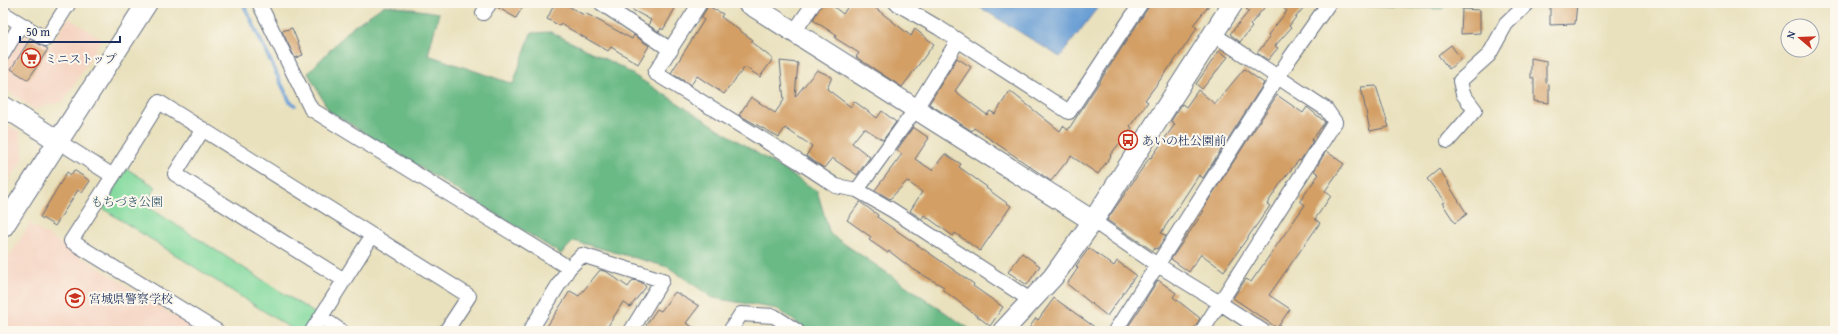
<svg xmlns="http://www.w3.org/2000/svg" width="1838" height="334" viewBox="0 0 1838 334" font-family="'Gentium Book Plus','Noto Serif JP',serif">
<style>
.built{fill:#f5d3c1}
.green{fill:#83da9e;stroke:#4f847e}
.forest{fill:#6aba85;stroke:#427472}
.water{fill:#679dd4;stroke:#416699}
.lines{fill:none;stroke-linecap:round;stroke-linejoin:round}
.stream{stroke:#679dd4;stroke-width:4}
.building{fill:#d39f65}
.street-casing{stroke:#636d7f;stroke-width:16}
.secondary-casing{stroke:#636d7f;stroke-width:22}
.street{stroke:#fff;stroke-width:14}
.secondary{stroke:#fff;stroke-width:20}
.labels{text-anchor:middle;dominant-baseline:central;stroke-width:4;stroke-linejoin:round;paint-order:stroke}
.poi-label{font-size:12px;fill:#1b2f5e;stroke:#fbf7ec;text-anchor:start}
.park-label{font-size:12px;fill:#355a6e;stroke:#fbf7ec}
</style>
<rect width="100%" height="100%" fill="#fbf7ec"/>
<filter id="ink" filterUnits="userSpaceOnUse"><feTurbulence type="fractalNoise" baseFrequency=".025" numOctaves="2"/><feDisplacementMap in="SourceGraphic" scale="8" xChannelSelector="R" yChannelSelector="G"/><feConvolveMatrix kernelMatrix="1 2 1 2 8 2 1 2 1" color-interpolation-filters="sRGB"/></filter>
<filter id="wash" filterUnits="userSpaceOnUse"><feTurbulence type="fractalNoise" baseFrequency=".012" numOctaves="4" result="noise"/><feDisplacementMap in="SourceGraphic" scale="16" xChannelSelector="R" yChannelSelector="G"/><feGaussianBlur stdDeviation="0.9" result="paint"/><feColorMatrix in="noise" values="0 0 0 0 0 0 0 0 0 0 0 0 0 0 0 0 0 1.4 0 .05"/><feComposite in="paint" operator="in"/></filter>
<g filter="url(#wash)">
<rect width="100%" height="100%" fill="#e9e1bd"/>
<path class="built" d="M68,18L102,39L64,101L34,109L3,88V66L21,38L31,36L50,47Z
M3,122L19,132L24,158L3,190Z
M30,224L198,331H3V266Z"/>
<path class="green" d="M127,169L156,187L145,205L316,314L305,331H295L102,208Z"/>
<path class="forest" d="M1366,3H1446L1443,9L1364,6Z
M385,5L439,13L428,55L513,84L531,33L551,32L621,67L817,191L830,234L971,330L970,331H808L778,309L713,298L668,267L574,241L561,254L329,111L308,73L351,28Z"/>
<path class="water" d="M973,3H1101L1060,57Z"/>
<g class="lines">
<path class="stream" d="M243,3L290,102L295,105"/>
</g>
<g id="blocks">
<path class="building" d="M498,3H525L516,18L497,7Z
M555,3H563L584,15L585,13L632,39L634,35L649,46L638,64L611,47L608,51L561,24L560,26L547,19Z
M620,3H678L663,30L661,28L659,32L648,25L651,20Z
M822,3H829L843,14L850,3H869L911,36L915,29L934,44L902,87L856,57L859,53L835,38L836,35L813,20Z
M1149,3H1211L1193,25L1197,28L1181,52L1145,100L1148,102L1130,126L1132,128L1110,155L1111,156L1098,174L1071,156L1051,181L974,128L972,131L929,104L957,58L971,67L955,91L987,115L990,111L995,114L1010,91L1060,131L1063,126L1068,130L1148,8Z
M1251,3H1268L1250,25L1252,27L1240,42L1230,34L1249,11L1246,9Z
M1277,3H1307L1289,26L1291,28L1275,46L1278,48L1268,60L1257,53L1270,37L1268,35L1287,11Z
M1550,3H1577L1575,24L1550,25Z
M708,6L723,14L721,17L753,40L751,42L773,59L760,77L745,67L724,94L697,76L691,85L671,73L704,20L701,18Z
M1462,9L1480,10V33L1461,34Z
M292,28L303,55L295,58L282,31Z
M30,39L48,49L28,80L11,69Z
M1451,45L1461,59L1449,69L1438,55Z
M1219,51L1228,57L1202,89L1196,84Z
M1531,58L1546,61V83L1549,84V103L1534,101V78H1531Z
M780,61L798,63L795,97L817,70L832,77L827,89L851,107L854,101L877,118L882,111L896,122L883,140L864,128L852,143L870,157L857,175L832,158L824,168L806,156L812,146L785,128L779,137L739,115L751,97L775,113L784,100Z
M1244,69L1264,83L1203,178L1199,175L1161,233L1166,236L1157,249L1155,248L1153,251L1107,220L1150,157L1151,158L1175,124L1171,121L1182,104L1186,107L1198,90L1215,104Z
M1376,86L1389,127L1370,131L1361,87Z
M1277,95L1303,113L1307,107L1325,122L1311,141H1313L1300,161L1299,160L1282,181L1267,204L1270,206L1224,271L1201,254L1189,272L1171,259L1204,211L1202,210Z
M913,127L929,138L915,159L932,170L945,154L961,164L959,167L987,187L986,188L1011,206L980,251L955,233L953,236L924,215L922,219L910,211L922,192L907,181L890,199L875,190L902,154L897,150Z
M1326,151L1344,164L1325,191L1331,196L1315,219L1320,223L1269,295L1290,309L1277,328L1233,298L1246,279L1251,282L1305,205L1300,201L1319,174L1314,171Z
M1439,169L1449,183L1448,184L1467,214L1455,223L1442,203L1445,202L1427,179Z
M74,170L90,181L82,193L78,190L55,226L40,217L67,172L71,175Z
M860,202L878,215L877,217L974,284L973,286L1003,307L990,326L942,289L944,287L911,268L889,251L888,253L869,240L871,237L847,220Z
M1089,248L1114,266L1117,261L1136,275L1107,316L1067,284L1078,268L1076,266Z
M1022,253L1040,266L1027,285L1008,272Z
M600,270L607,272L628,287L633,280L641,282L646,287L630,307L623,302L605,331H544L570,291L579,296Z
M1158,280L1176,293L1173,297L1200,318L1194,331H1125L1146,300H1145Z
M675,292L699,306L686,323L700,331H660L646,325L657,309L661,311Z
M1054,298L1100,331H1027L1036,318L1038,320Z"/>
</g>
</g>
<g filter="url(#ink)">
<use href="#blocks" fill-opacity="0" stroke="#636d7f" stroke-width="1"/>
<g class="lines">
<g class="street-casing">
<path id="street" d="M259,3L311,109L569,268L582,255L662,280L631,331
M601,3L671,50
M700,3L655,73L798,161L836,186L857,190L892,210L1032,301
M896,3L939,28L1069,112L1141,3
M3,13L21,24
M483,13L490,3
M794,32L814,3
M3,54L21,24L46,39L69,3
M203,129L175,174L344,280
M58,141L113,176L159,102L469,296L446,331
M1448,141L1475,110L1463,94L1460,81L1489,55L1506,24L1528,3
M113,176L71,241L217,331
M857,190L915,110L957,42
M1093,221L1156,264L1220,303L1263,331
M321,317L341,331
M312,331L372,236
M530,331L569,268
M730,331L741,314L774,316L797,331
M1115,331L1290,58L1329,3
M1202,331L1335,122L1326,109L1213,34"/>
</g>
<g class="secondary-casing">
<path id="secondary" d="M748,3L1093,221
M3,106L58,141
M3,227L147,3
M1003,331L1053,277L1093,221L1233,3"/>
</g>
<use href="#street" class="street"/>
<use href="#secondary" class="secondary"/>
</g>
</g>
<defs>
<g id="supermarket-ring" transform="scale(1)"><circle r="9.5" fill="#fbf7ec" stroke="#c8321e" stroke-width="1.5"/><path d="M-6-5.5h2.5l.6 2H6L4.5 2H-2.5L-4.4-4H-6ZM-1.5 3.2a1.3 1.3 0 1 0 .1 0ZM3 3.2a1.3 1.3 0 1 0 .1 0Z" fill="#c8321e"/></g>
<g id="bus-ring" transform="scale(1)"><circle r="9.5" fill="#fbf7ec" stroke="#c8321e" stroke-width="1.5"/><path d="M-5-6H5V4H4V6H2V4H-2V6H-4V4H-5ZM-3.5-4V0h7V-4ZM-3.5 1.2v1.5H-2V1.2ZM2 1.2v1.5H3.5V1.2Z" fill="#c8321e"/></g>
<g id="school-ring" transform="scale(1)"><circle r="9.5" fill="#fbf7ec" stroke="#c8321e" stroke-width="1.5"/><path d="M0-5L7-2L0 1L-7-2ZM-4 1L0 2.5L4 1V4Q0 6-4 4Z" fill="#c8321e"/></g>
</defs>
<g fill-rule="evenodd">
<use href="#supermarket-ring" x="31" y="58"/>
<use href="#bus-ring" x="1128" y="140"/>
<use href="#school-ring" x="75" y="298"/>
</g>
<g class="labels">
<g class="poi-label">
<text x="45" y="58">ミニストップ</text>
<text x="1142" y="140">あいの杜公園前</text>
<text x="89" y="298">宮城県警察学校</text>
</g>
<g class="park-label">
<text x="127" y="201">もちづき公園</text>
</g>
</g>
<rect width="1838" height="334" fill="none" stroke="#fbf7ec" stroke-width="16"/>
<g transform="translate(1800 38) rotate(289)"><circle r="19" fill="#fbf7ec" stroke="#a1a7b3"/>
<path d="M0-3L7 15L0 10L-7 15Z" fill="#c8321e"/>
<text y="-6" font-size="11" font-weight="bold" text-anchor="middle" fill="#1b2f5e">N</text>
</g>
<path d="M20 36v6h100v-6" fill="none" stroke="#1b2f5e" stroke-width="2"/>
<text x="26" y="36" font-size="12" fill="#1b2f5e" stroke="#fbf7ec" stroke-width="3" paint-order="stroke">50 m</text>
</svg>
